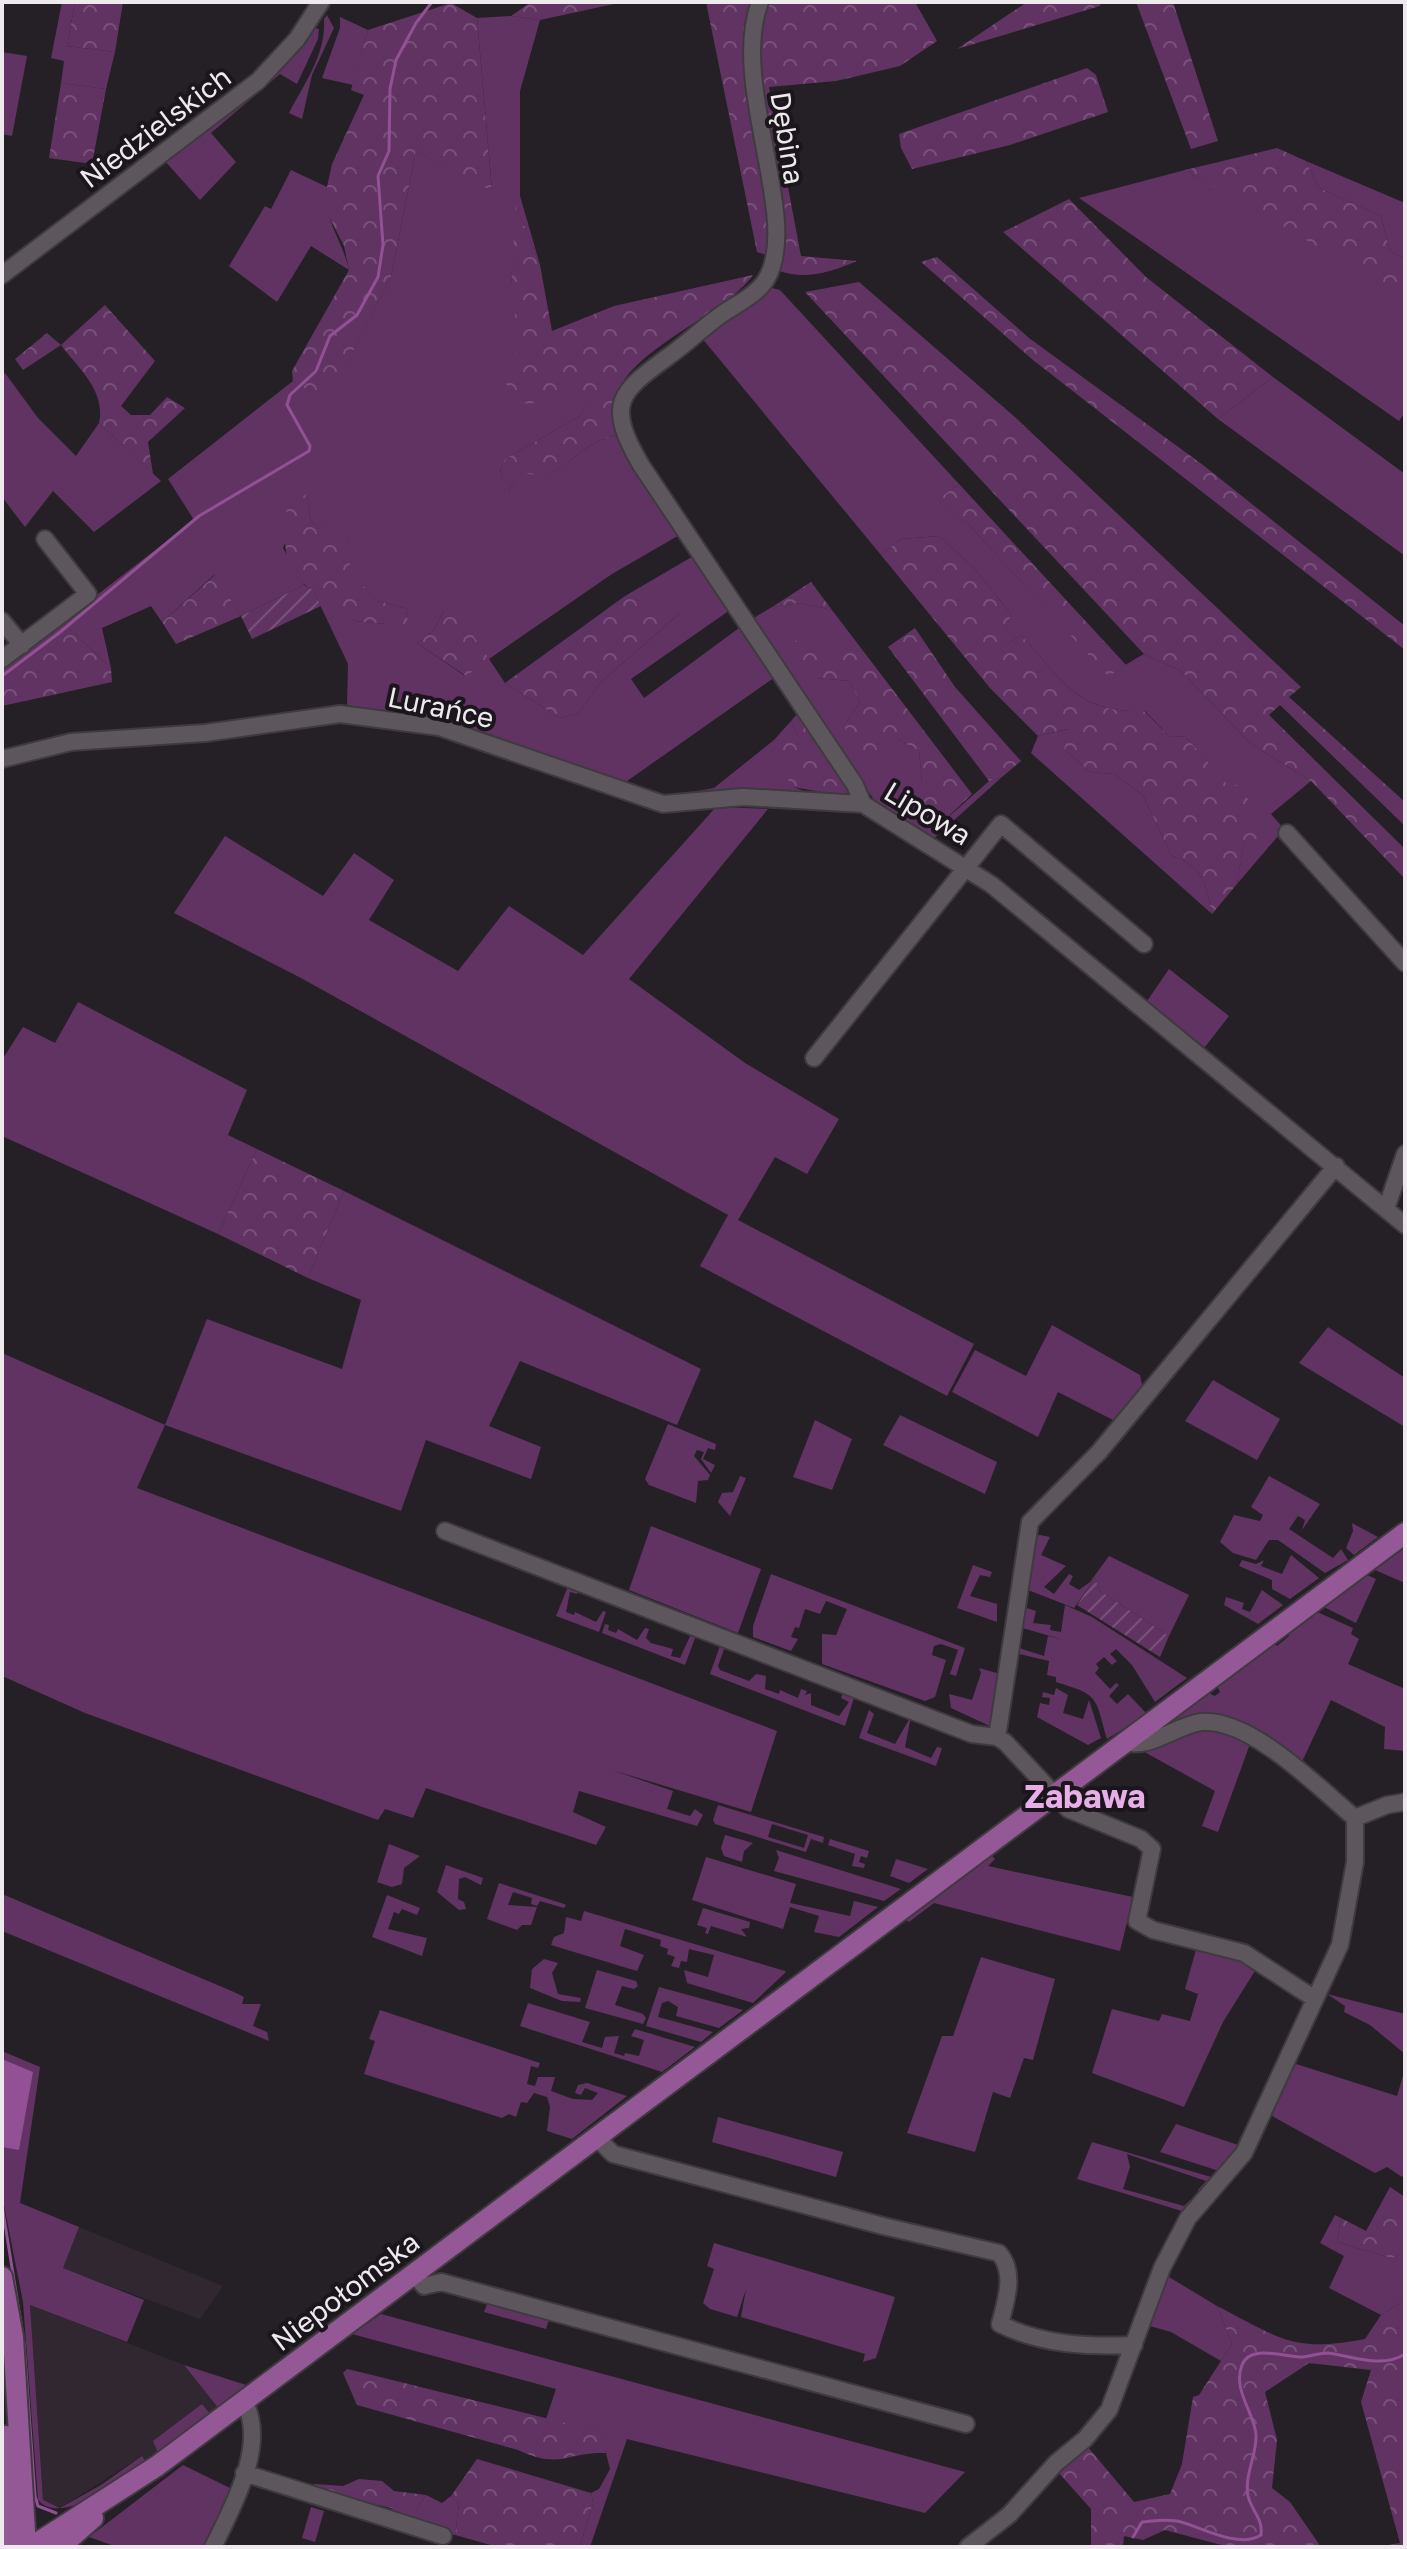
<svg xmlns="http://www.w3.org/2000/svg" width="1407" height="2549" viewBox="0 0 1407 2549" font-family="'Golos Text',sans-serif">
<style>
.built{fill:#312731}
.green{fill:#613363;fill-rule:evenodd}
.forest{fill:url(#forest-crowns)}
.garden{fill:url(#garden-furrows)}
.water{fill:#925095}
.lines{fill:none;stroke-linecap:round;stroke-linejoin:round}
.stream{stroke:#925095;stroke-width:3}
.minor-casing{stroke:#3f3a3f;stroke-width:20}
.major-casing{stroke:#3f3a3f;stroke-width:24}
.minor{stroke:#5d575d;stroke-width:16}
.major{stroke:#945896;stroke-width:20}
.labels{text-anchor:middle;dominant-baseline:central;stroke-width:8;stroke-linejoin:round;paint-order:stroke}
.street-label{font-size:28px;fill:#ede9ed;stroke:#1b161b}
.quarter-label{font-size:32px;font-weight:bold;fill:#e7aee8;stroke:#1b161b}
</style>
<defs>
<pattern id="forest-crowns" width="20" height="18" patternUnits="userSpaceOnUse" patternTransform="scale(2)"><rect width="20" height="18" fill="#613363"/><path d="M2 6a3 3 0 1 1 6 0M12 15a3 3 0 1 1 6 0" fill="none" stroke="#78517a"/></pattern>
<pattern id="garden-furrows" width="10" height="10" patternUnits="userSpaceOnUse" patternTransform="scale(2)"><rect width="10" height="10" fill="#613363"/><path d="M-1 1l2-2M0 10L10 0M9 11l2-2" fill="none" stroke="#78517a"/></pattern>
</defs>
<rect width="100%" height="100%" fill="#252025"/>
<path class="built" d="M79,2227L223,2286L200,2319L62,2268Z
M30,2305L184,2365L219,2409L146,2462L142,2456L60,2508L43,2500Z"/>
<path class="green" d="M62,2H75L67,46L115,52L106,89L61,83L64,61L51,58Z
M327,15L334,28L312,75L302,119L289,113C305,82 326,55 324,19Z
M511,16L540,20L520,91V196L540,265L517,208L511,285L589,399L580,416L505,459L500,470L508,491L522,472C563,481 565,458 595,443C602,439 612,437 619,434L681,534L612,574L489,659L505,683L560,718L578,714L600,683L680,613L625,596L695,555L730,610L631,679L644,698L739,628L775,677L620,786L469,728L350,711L347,706L348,664L313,590L343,607L354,621L388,624L405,635L408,609L378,601L350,574L347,538L311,522L307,495L283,548L304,585L241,616L214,575L162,622L151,606L102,628L111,668L62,622L194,520L168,479L293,381L327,401L391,277L416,151L492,190L477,18ZM444,610L465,676L417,643L434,630Z
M340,17L368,30L353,85L322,78L340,28Z
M313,28L319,29L318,39L297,84L280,74L211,133L236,162L200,200L164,160L271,76Z
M2,52L27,56L12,136L2,134Z
M1306,161L1405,203V259L1390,251L1381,216L1319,188Z
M291,170L327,187C321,216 343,241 349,270L311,246L277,302L229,266L265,206L271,209Z
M1185,170L1405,294V412L1399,421L1079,198Z
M768,287L780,290L959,484L938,500L969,525L1108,675L1144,654L1181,671L1250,743L1311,781L1271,814L1284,829L1237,884L1244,841L1226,784L1185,736L1170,737L1145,711C1076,713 1064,681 1021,635L999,650L1011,614L973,567L939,536L901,539L881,555L701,337Z
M5,373L38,418L76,456L99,423L161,481L94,532L53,491L25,527L2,497V375Z
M1273,377L1405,474V556L1218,419Z
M800,603L832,610L864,652L798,640L817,678L849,681L860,702L845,724L898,739L919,751L922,783L937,827L989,781L1002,777L932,840L879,807L752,619L772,607Z
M791,721L797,735L793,787L807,792L681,794L714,788L774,740Z
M1068,729L1064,749L1090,772L1114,774L1143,795L1171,855C1204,867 1205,881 1212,914L1031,753L1038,736Z
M716,807L768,809L629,979L745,1063L839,1119L807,1174L775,1157L738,1220L974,1344L947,1396L700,1266L728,1215L301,978L174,913L225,836L323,896L354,853L394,880L369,920L458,971L509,906L583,955Z
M1169,969L1229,1016L1205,1047L1145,1004Z
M78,1002L247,1090L228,1135L257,1149L218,1234L2,1136V1060L23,1027L55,1043Z
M344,1191L701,1369L677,1425L520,1361L489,1426L541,1447L531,1479L426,1440L401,1511L165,1425L137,1488L777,1731L751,1812L612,1770L673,1791L667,1809L690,1816L695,1809L703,1815L697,1826L579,1791L573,1812L606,1827L596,1845L426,1788L413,1818L385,1809L378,1820L85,1713L2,1676V1353L165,1425L207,1319L342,1369L361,1300L308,1278Z
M1052,1325L1140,1375L1143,1389L1115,1421L1058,1392L1038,1437L952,1392L975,1350L1026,1376Z
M1328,1327L1405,1378V1427L1299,1363Z
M1213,1380L1280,1419L1257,1460L1185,1421Z
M900,1415L997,1462L985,1494L883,1445Z
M815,1420L852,1439L832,1490L793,1477Z
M668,1424L716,1444L715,1450L708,1448L703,1459L715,1465L711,1473L701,1459L704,1452L697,1450L694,1456L710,1475L708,1480L698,1481L696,1503L649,1485L645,1479Z
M740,1476L746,1478L730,1516L718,1502L722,1493L733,1492Z
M1269,1476L1320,1504L1302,1530L1305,1520L1298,1516L1289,1529L1333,1558L1341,1549L1348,1560L1325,1573L1278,1540H1269L1256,1560L1233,1553L1220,1542L1234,1515L1260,1521L1263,1515L1251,1507Z
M1352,1523L1378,1537L1354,1555L1346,1548L1353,1531Z
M651,1526L761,1569L738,1633L629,1590Z
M1040,1535L1050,1537L1041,1555L1066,1566L1044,1587L1054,1594L1069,1574L1073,1576L1069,1584L1079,1590L1090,1582L1109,1556L1189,1595L1169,1636L1100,1591L1095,1578L1074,1608L1023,1588L1031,1536Z
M1405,1548V1583L1375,1570Z
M1291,1555L1319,1578L1290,1599L1272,1589V1580L1239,1566L1242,1560L1256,1564L1264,1560L1261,1566L1282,1574Z
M973,1565L992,1572L990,1577L980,1575L970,1596L997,1604V1622L957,1608Z
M771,1574L965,1648L956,1676L950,1674L958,1650L941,1644L934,1646L932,1655L946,1660L935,1697L925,1701L822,1664V1634L836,1635L847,1609L826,1601L820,1614L805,1609L799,1628L795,1627L791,1637L798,1639L791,1651L753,1637V1626Z
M1365,1574L1376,1579L1356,1623L1326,1608L1324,1606Z
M569,1584L580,1587L577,1594L570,1592L566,1612L574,1615L575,1612L596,1622L603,1611L606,1612L599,1632L556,1616Z
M1262,1590L1283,1605L1258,1624L1224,1605L1226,1597L1244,1603L1242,1609L1250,1612Z
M1065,1605L1092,1617L1187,1678L1155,1702L1132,1665L1116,1649L1110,1654L1117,1661L1112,1665L1104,1657L1096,1664L1099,1668L1095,1673L1110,1689L1116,1683L1119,1685L1109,1696L1117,1704L1128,1694L1147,1714L1107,1739C1095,1696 1099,1695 1056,1682V1677L1047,1675L1049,1661L1015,1653L1019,1648L1044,1656L1048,1636L1064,1640L1019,1627L1024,1607L1036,1611L1033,1623L1051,1625L1050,1630L1061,1632Z
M1315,1611L1353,1628L1351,1634L1359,1639L1348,1664L1405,1689V1751L1384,1749L1385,1727L1331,1700L1299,1768L1229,1725L1152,1732L1206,1692L1215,1696L1220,1692L1217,1686L1272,1643L1277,1646L1289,1636L1285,1632Z
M605,1624L609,1625L608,1630L616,1633L618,1629L637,1640L645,1628L649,1629L646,1638L651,1643L673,1649L671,1656L680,1658L692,1632L697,1633L685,1665L602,1633Z
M721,1643L726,1644L718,1666L720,1670L749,1681L756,1674L766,1676L765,1689L779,1694L780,1690L798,1698L801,1689L807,1691L805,1695L811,1693V1705L839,1716L849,1702L841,1698L844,1689L855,1695L845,1726L710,1674Z
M979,1668L1004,1675L992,1727L951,1708L949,1694L972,1700L981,1673Z
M1056,1688L1068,1695L1063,1713L1083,1719L1089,1700L1101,1738L1088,1745L1037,1717L1040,1703L1049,1705L1050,1698L1042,1697L1043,1692L1054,1695Z
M869,1710L874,1714L867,1733L895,1744L911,1716L905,1747L931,1758L937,1747L942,1748L936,1766L859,1738Z
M1212,1725L1250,1744L1218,1832L1202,1826L1215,1791L1139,1749Z
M718,1805L824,1837L823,1843L811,1839L806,1852L715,1824L713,1820ZM772,1824L808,1835L804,1848L768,1837Z
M725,1835L753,1843L744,1851L742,1862L724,1856L721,1848Z
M830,1839L869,1851L867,1858L861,1856L859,1862L865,1864L864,1868L852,1866L855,1854L828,1845Z
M389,1844L420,1856L404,1868L402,1884L392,1887L377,1882Z
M776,1850L901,1889L884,1901L774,1871L779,1858Z
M991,1855L995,1859L988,1866L1133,1897L1120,1951L934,1903L909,1922L905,1919Z
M706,1857L796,1884L790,1903L850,1916L854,1901L878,1907L839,1937L814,1932L819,1916L790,1907L783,1929L692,1900Z
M896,1859L928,1869L909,1883L890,1876Z
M446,1865L483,1878L481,1885L465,1877L459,1879L458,1899L464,1902L466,1909L459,1910L437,1892Z
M499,1883L564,1904L566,1905L564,1908L540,1901L537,1906L531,1904L532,1898L513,1892L508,1905L537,1907L531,1925H522L517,1930L487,1919Z
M2,1894L234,1992L244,1997L242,2004H261L253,2026L267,2032L269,2041L2,1931Z
M387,1895L420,1908L417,1915L402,1909L399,1914L394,1912L388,1929L427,1938L422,1956L372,1937Z
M703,1908L750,1922L749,1928L741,1929L747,1937L711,1926L708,1934L705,1933L707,1928L697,1925Z
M584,1911L785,1971L786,1972L753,2003L687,1983L684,1970L708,1977L714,1955L689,1949L687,1962L681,1961L679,1968L671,1966L675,1957L667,1954L668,1949L660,1946L661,1940L625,1929L620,1946L644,1955L637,1971L551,1945L554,1937L564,1933L566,1917L581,1921Z
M1197,1946L1258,1966L1223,2022L1184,2107L1092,2073L1112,2009L1159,2021L1162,2014L1190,2021L1198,1994L1185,1989Z
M981,1957L1055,1979L1033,2060L1024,2058L1010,2098L993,2092L975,2152L907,2133L942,2036H953Z
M544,1959L558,1963L552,1973L558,1994L581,1998L580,2002L562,2001L530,1988L532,1969Z
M597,1970L636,1981L638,1986L634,1989L622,1986L615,2005L643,2014L646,2018L643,2024L585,2008Z
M659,1987L743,2010L719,2028L676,2016L678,2007L668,2001L662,2003L658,2017L713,2032L701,2042L646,2026Z
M1327,1994L1405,2014V2054L1370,2025L1344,2012L1345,2006Z
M528,2003L590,2022L582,2042L602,2048L605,2037L619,2036L614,2053L624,2056L625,2053L639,2056L644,2040L631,2036L635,2029L695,2047L662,2072L520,2026Z
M380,2010L540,2063L538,2068L531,2066L527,2084L535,2086L538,2077H555L551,2091L573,2099L592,2100L598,2093L585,2088L581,2095L575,2093L578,2085L587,2083L627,2096L572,2139L547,2131L550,2107L547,2097L534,2093L527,2103L521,2102L516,2117L509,2114L502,2118L364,2074L375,2041L369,2039Z
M2,2051L40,2067L20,2203L79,2227L63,2268L144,2300L127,2342L30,2305L43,2500L60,2508L101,2485L142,2456L146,2462C122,2478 62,2528 38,2500L23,2302L2,2195Z
M1293,2063L1397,2096L1405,2069V2171L1402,2177L1387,2167L1375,2173L1272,2116Z
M718,2117L843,2152L836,2177L712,2142Z
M1176,2124L1238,2145L1225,2168L1216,2170L1160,2152Z
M1092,2142L1211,2177L1212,2179L1202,2193L1198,2190L1206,2181L1127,2154L1130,2167L1123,2189L1184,2206L1190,2200L1192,2203L1185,2212L1077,2179Z
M1335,2215L1341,2218L1337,2242L1391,2258L1405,2245V2300L1381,2315L1329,2288L1344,2256L1320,2243Z
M714,2243L895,2297L876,2358L863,2362L865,2354L741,2317L746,2289L737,2317L710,2309L703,2303L714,2269L707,2266Z
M1169,2277L1217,2306L1232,2344L1221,2361L1171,2332L1146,2325L1165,2278Z
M489,2299L550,2316L546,2329L484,2312Z
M381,2314L965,2472L925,2513L627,2439L590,2547H580L593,2503L591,2493L599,2489L610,2469L606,2453L612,2435L546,2419L556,2389L352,2334Z
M184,2365L249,2386L219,2409Z
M202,2404L210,2414L158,2453L153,2441Z
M183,2465L232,2489L210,2547H117L89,2537Z
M426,2495L442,2503L451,2496L459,2504L455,2535L344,2502L377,2504L387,2509H417Z
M311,2507L324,2511L315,2542L302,2538Z"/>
<path class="forest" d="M75,2H123L115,52L67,46Z
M531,2H623L540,20L511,16Z
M706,2H915L937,41L900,66L836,81L769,87L801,256L857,261C831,272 805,281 777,270L780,259L757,252Z
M1027,2H1101L1100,6L957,49Z
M1136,2H1173L1218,141L1191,149Z
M451,3L477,18L492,191L416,151L391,277L327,402L293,381L292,371L349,270L344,246L323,205L332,164L364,95L351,90L368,30Z
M1087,68L1096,75L1108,112L1010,145L912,169L901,148L899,134Z
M61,83L106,89L92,164L49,158Z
M1277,148L1306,161L1319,188L1381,216L1390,251L1405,259V297L1185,170Z
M1069,199L1146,277L1273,377L1218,419L1003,232Z
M516,205L540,265L552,331L614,306L753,275C726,314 625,352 617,397C615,408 619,423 619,434C612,437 602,439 595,443C565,458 563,481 522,473L507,492L500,469L505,459L580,416L588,400L517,404L497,367L520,351L511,285Z
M937,257L1029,338L1203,465L1405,626V650L1033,360L921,262Z
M859,282L1016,418L1301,687L1289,697L1405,802V826L1280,705L1269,715L1405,849V879L1311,781L1250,743L1181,671L1144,654L805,292Z
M105,305L155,361L121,406L131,415H150L167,397L185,408L148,442L153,474L99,423C106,391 79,369 61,345L23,370L15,359L47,333L61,345Z
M959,484L1127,666L1108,676L969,525L937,500Z
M307,494L311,522L347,537L351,574L378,601L408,609L406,636L387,624L354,621C341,605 325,599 308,587C280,568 284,534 287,505Z
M939,536L973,567L1011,614L1000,649L1021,635C1064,681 1076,713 1144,711L1170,737L1185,736L1226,783L1240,786L1263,824L1260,838L1244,842L1237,884L1212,914C1205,881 1204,867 1171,855L1143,795L1114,774L1090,772L1064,749L1067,729L1038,736L990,688L881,555L901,539Z
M215,575L241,616L176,644L162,622Z
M811,582L832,610L800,603L772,607Z
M625,596L681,612L600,683L578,714L560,718L505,683Z
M444,610L456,611L489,659L466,676L417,643L434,630Z
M62,622L111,668L112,682L2,706V669Z
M915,628L955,687L1021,761L1002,777L989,781L888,647Z
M798,639L864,652L972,794L937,827L919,819L908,796L922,783L919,751L898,739L874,753L846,744L845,724L860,702L849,681L817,678L795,670L789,648Z
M800,711L850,789L844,796L793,787L781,768V748L797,735L791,721Z
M257,1149L344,1191L308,1278L218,1234Z
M1390,2187L1405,2197V2245L1398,2256L1391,2258L1337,2242L1341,2218L1366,2231Z
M1405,2300V2547H1378L1400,2543L1361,2402L1371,2370L1309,2363L1265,2392L1277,2440L1272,2488L1290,2502L1321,2547H1229L1165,2530L1143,2540L1124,2536L1123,2547H1091V2509L1058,2472L1087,2446L1134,2502L1170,2494L1182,2464L1193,2397L1199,2395L1232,2344L1217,2306C1280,2338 1292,2353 1365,2339L1381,2315Z
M347,2369L368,2374L613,2435L606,2453C564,2452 562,2470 518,2450L357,2405L343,2373Z
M477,2459L591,2493L593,2503L580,2547H498L455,2535L459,2504L451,2496Z
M359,2479L382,2481L394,2491L426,2495L417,2509L403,2511L311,2488L315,2484L343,2486Z"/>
<path class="garden" d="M304,585L313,590L321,606L252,639L241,616Z
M1095,1578L1100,1591L1169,1636L1160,1657L1077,1605Z"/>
<path class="water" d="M2,2059L33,2072L19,2150L2,2147Z"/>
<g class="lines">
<path class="stream" d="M2,676L59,633L199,516L309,451L310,446L287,405L290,395L316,371L330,336L357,315L378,277L383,245L378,176L389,151L390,89L396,60L416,23L432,2
M2,2205L24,2343L35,2496L38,2506L56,2513
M1133,2537L1142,2522C1154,2521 1169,2518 1181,2522C1203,2528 1239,2549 1261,2535C1263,2518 1252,2512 1248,2496C1244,2475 1257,2455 1256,2435C1255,2414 1232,2390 1242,2365C1250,2343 1287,2358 1303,2357C1312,2356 1319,2353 1328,2353C1352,2356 1382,2369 1405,2354"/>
<g class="minor-casing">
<path id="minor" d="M760,2C729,83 801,218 767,278C759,293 739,303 725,312C707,324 691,340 673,353C620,392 604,401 641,465L855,785L863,804
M2,275L258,81L297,39L321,2
M2,621L22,645
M2,659L88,594L45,539
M2,759L71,742L205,733L340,714L439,727L663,804L743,797L863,804L992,885L1405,1225
M1287,833L1405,963
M814,1058L1001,824L1144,944
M1386,1209L1405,1154
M445,1531L972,1734L997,1737L1005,1742L1068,1809L1141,1839L1152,1849L1137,1921L1153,1930L1244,1953L1315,1999
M997,1737L1030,1522L1099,1452L1336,1166
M1125,1742C1149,1750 1177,1725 1201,1722C1251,1718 1319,1788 1355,1818
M597,2138L613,2154L883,2226L999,2253C1016,2273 1006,2300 1000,2324C1042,2345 1088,2347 1134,2345
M414,2274L424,2286L441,2282L966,2424
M244,2473L443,2536
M213,2547C233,2506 268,2444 244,2401
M968,2547L1009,2515L1056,2463L1085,2439L1109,2410L1162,2268L1188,2218L1244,2153L1340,1945L1355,1862V1818L1387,1805L1405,1802"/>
</g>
<g class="major-casing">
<path id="major" d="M2,2277L13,2337L26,2547
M6,2436L11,2547
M31,2547L157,2466L1405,1533
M60,2547L93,2518"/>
</g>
<use href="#minor" class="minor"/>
<use href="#major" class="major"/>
</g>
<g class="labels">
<g class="street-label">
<text transform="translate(155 127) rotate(-37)">Niedzielskich</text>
<text transform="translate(788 138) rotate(81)">Dębina</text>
<text transform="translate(441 707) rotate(12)">Lurańce</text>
<text transform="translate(928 813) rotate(31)">Lipowa</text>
<text transform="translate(345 2291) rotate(-37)">Niepołomska</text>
</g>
<g class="quarter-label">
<text x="1085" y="1796">Zabawa</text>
</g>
</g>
<rect width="1407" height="2549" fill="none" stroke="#ede9ed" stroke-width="8"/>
</svg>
